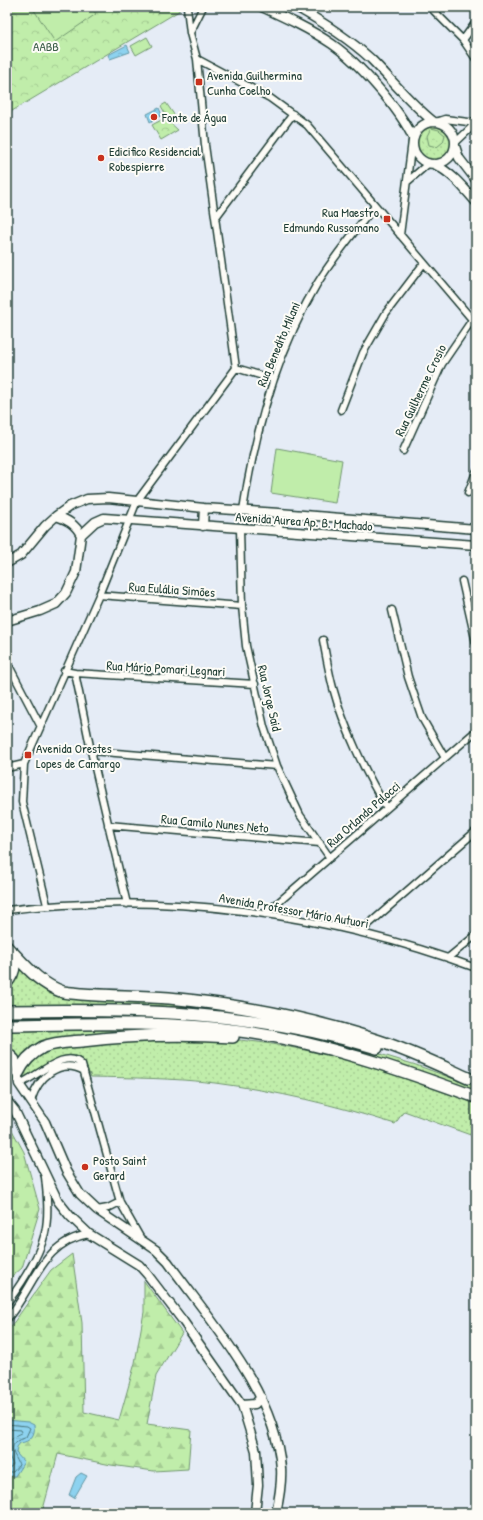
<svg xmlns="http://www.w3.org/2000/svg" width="483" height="1520" viewBox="0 0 483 1520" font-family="'Patrick Hand',sans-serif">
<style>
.grass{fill:url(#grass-dots);stroke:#70956f}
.forest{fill:url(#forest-firs);stroke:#70956f}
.park{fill:url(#park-crowns);stroke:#70956f}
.pitch{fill:#c0edaa;stroke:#70956f}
.water{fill:url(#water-ripples);stroke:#6196a4}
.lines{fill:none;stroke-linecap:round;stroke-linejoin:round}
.shore{stroke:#4b797f;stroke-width:1}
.street-casing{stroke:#1f3d34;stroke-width:9}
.secondary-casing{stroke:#1f3d34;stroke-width:11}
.highway-casing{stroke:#1f3d34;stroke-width:14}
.street{stroke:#fdfcf7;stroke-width:6}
.secondary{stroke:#fdfcf7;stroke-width:8}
.highway{stroke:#fdfcf7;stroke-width:11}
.poi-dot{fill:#c8321e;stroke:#fdfcf7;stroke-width:1.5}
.labels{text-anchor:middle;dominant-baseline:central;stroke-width:4;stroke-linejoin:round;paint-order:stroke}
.park-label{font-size:13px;fill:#3f604c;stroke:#fdfcf7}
.poi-label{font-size:13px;fill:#1f3d34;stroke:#fdfcf7;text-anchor:start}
.street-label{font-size:13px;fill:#1f3d34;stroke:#fdfcf7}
</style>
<defs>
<pattern id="grass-dots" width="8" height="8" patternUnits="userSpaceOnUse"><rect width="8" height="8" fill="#c0edaa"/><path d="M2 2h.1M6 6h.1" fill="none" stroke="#a5cc93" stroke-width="1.8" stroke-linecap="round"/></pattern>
<pattern id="forest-firs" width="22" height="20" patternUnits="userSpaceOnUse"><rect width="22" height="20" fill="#c0edaa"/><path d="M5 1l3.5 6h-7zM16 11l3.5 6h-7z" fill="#a5cc93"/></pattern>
<pattern id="park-crowns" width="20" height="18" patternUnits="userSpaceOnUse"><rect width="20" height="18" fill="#c0edaa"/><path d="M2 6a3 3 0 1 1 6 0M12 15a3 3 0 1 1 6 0" fill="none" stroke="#a5cc93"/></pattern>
<pattern id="water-ripples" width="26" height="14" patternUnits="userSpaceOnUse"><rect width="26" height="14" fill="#8dd2ef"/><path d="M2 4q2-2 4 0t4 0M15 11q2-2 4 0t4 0" fill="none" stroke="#79b5ce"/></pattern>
</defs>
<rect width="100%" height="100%" fill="#e5ecf6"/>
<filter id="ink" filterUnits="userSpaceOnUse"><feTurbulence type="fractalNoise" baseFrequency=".025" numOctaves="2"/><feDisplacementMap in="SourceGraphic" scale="8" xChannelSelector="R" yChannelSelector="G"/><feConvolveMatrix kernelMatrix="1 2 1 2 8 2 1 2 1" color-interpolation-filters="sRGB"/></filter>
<g filter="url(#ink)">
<path class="grass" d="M416 142a18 18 0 1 1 36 0a18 18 0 1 1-36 0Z
M19,963L49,990L169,1000L245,1013L136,1004L7,1006V987Z
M66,1015L168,1016L267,1027L357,1047L416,1065L476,1087V1092L266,1032L12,1022V1017Z
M148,1029L187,1032L61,1040L20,1063L14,1052L7,1045V1032L11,1031Z
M225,1039C313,1044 394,1074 476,1104V1137L404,1111L395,1124C336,1105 276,1091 215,1083C174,1078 132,1078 91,1077C88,1071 86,1064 81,1060C65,1048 40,1069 28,1078L25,1080L21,1077L25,1067L48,1049L115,1042Z
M7,1054C16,1064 18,1079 7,1088Z"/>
<path class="forest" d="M7,1121L24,1152L40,1209L22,1268L7,1281Z
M72,1254L82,1323L84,1412L119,1420L135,1363L144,1312V1281L182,1333L156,1376L147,1424L191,1430L188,1469L154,1471L111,1465L58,1454L42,1513H7V1332L51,1270Z"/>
<path class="park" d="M7,7H179V11L7,114Z
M165,118L178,130L161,140L152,125Z
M431,128L439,130L445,135L443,142L437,147L429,145L427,136Z"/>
<path class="pitch" d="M32,7H91L96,14L55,42Z
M147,37L152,46L136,55L131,46Z
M166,103L175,116L169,120L161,106Z
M277,448L342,460L335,503L271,493Z"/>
<path class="water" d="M127,45L130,52L110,59L108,55Z
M159,108L162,115L150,122L147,114Z
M7,1420L28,1422L34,1425C36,1435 30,1442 20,1443L17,1447L16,1453L24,1462L15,1476H7Z
M81,1473L87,1476L74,1498L69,1495L76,1477Z"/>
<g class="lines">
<path class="shore" d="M7,1424L27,1426L30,1428L26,1437C24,1439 20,1439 17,1441C7,1449 17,1457 19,1465L13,1472H7
M7,1429L21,1430L22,1432C20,1434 17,1434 14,1437C4,1445 8,1455 13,1464L11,1467H7"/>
<g class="street-casing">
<path id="street" d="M430,7L463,40L476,59
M191,31L203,7
M463,40L476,22
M197,59L270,98L307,125L476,324
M436,122L445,119L476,123
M455,143L476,123
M407,182L429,163
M216,217L293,114
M400,235L412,141
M236,368L273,379
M341,410L363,353L386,313L424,263
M403,451L442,364L472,320
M468,493L476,472
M243,510C255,431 276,353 317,284C334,256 355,231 375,206
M240,529L242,606L246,646L264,727L277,766L300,815L330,858
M462,581L476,643
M99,595L242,606
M392,610L408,677L422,718L445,758
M323,640C326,656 329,673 333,688C343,725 367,777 387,808
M7,662L40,725
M64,671L75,673L91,751L127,904
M75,673L255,684
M91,751L277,766
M7,768L24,764
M108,825L320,843
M47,905L22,802L24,764L99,595L137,501L236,368L205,145L197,59L190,33L187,7
M7,910C165,891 327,913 476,968
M265,914L476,731
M361,931L476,831
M448,958L476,935
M19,1084C35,1079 66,1046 82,1065L120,1202L141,1239
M31,1101C38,1078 59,1057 84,1071
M97,1210L108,1208L120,1202
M7,1303C22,1283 39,1258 45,1233C49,1215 47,1195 45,1177
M7,1319C35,1287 41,1242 89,1234"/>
</g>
<g class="secondary-casing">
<path id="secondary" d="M262,7C286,18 310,29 332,44C358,62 400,109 413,138
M296,7C323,22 348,38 371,59C392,80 410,103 434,122
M413 143a21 21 0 1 1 42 0a21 21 0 1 1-42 0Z
M455,146L459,158L476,180
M434,164C452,173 463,187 476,202
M56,516C68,520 75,524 81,535
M203,526L204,508
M278,531L279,513
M7,563L21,555L45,526L56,516L70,506L87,499L108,498L204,508L279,513L476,529
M7,621L40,611L56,604L66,593L76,572L81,535L95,522L104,518L476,545
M7,945C19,956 18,973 7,984
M7,1051L15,1059L19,1084L45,1122L66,1171L80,1194L97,1210L156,1250L168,1262C211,1322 275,1391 281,1468C282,1482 279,1499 276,1513
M7,1101L15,1111L58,1201L70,1216L89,1234L139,1265L147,1274L183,1321L242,1405L256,1451L258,1485L255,1513
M242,1405L255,1404L261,1397"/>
</g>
<g class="highway-casing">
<path id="highway" d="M13,953C28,969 41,984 63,992C98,997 134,995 169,998C240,1005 311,1018 379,1041C410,1051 439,1065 468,1078
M7,1011C135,1009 253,1010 377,1048
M7,1025C85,1024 162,1021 240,1031C322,1042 399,1069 476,1097
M18,1073C23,1062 32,1053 43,1047C55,1042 70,1042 82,1041C131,1035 183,1034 233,1037"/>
</g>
<use href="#street" class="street"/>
<use href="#secondary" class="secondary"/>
<use href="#highway" class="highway"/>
</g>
</g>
<g class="poi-dot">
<rect x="195" y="78" width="8" height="8" rx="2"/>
<circle cx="154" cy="117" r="4"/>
<circle cx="101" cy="158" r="4"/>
<rect x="383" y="215" width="8" height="8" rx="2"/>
<rect x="24" y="751" width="8" height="8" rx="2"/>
<circle cx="85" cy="1167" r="4"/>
</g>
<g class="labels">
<g class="park-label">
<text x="46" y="46">AABB</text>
</g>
<g class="poi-label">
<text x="207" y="75">Avenida Guilhermina<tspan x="207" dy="15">Cunha Coelho</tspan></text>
<text x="162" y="117">Fonte de Água</text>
<text x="109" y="151">Edicifico Residencial<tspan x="109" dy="15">Robespierre</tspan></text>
<text x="379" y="212" text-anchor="end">Rua Maestro<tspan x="379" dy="15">Edmundo Russomano</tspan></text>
<text x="36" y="748">Avenida Orestes<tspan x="36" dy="15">Lopes de Camargo</tspan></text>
<text x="93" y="1160">Posto Saint<tspan x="93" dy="15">Gerard</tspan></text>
</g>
<g class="street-label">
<text transform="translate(278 344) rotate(-67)">Rua Benedito Milani</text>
<text transform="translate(420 390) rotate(-64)">Rua Guilherme Crosio</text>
<text transform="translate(304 521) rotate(4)">Avenida Aurea Ap. B. Machado</text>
<text transform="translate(172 589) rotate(4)">Rua Eulália Simões</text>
<text transform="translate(166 668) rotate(3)">Rua Mário Pomari Legnari</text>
<text transform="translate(270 698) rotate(77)">Rua Jorge Said</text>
<text transform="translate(363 814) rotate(-41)">Rua Orlando Palocci</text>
<text transform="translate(215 823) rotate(5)">Rua Camilo Nunes Neto</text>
<text transform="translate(294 910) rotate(10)">Avenida Professor Mário Autuori</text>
</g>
</g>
<rect width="483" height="1520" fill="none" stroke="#fdfcf7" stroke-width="24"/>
<rect x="12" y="12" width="459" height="1496" fill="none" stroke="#1f3d34" stroke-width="1.5" filter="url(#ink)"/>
</svg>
